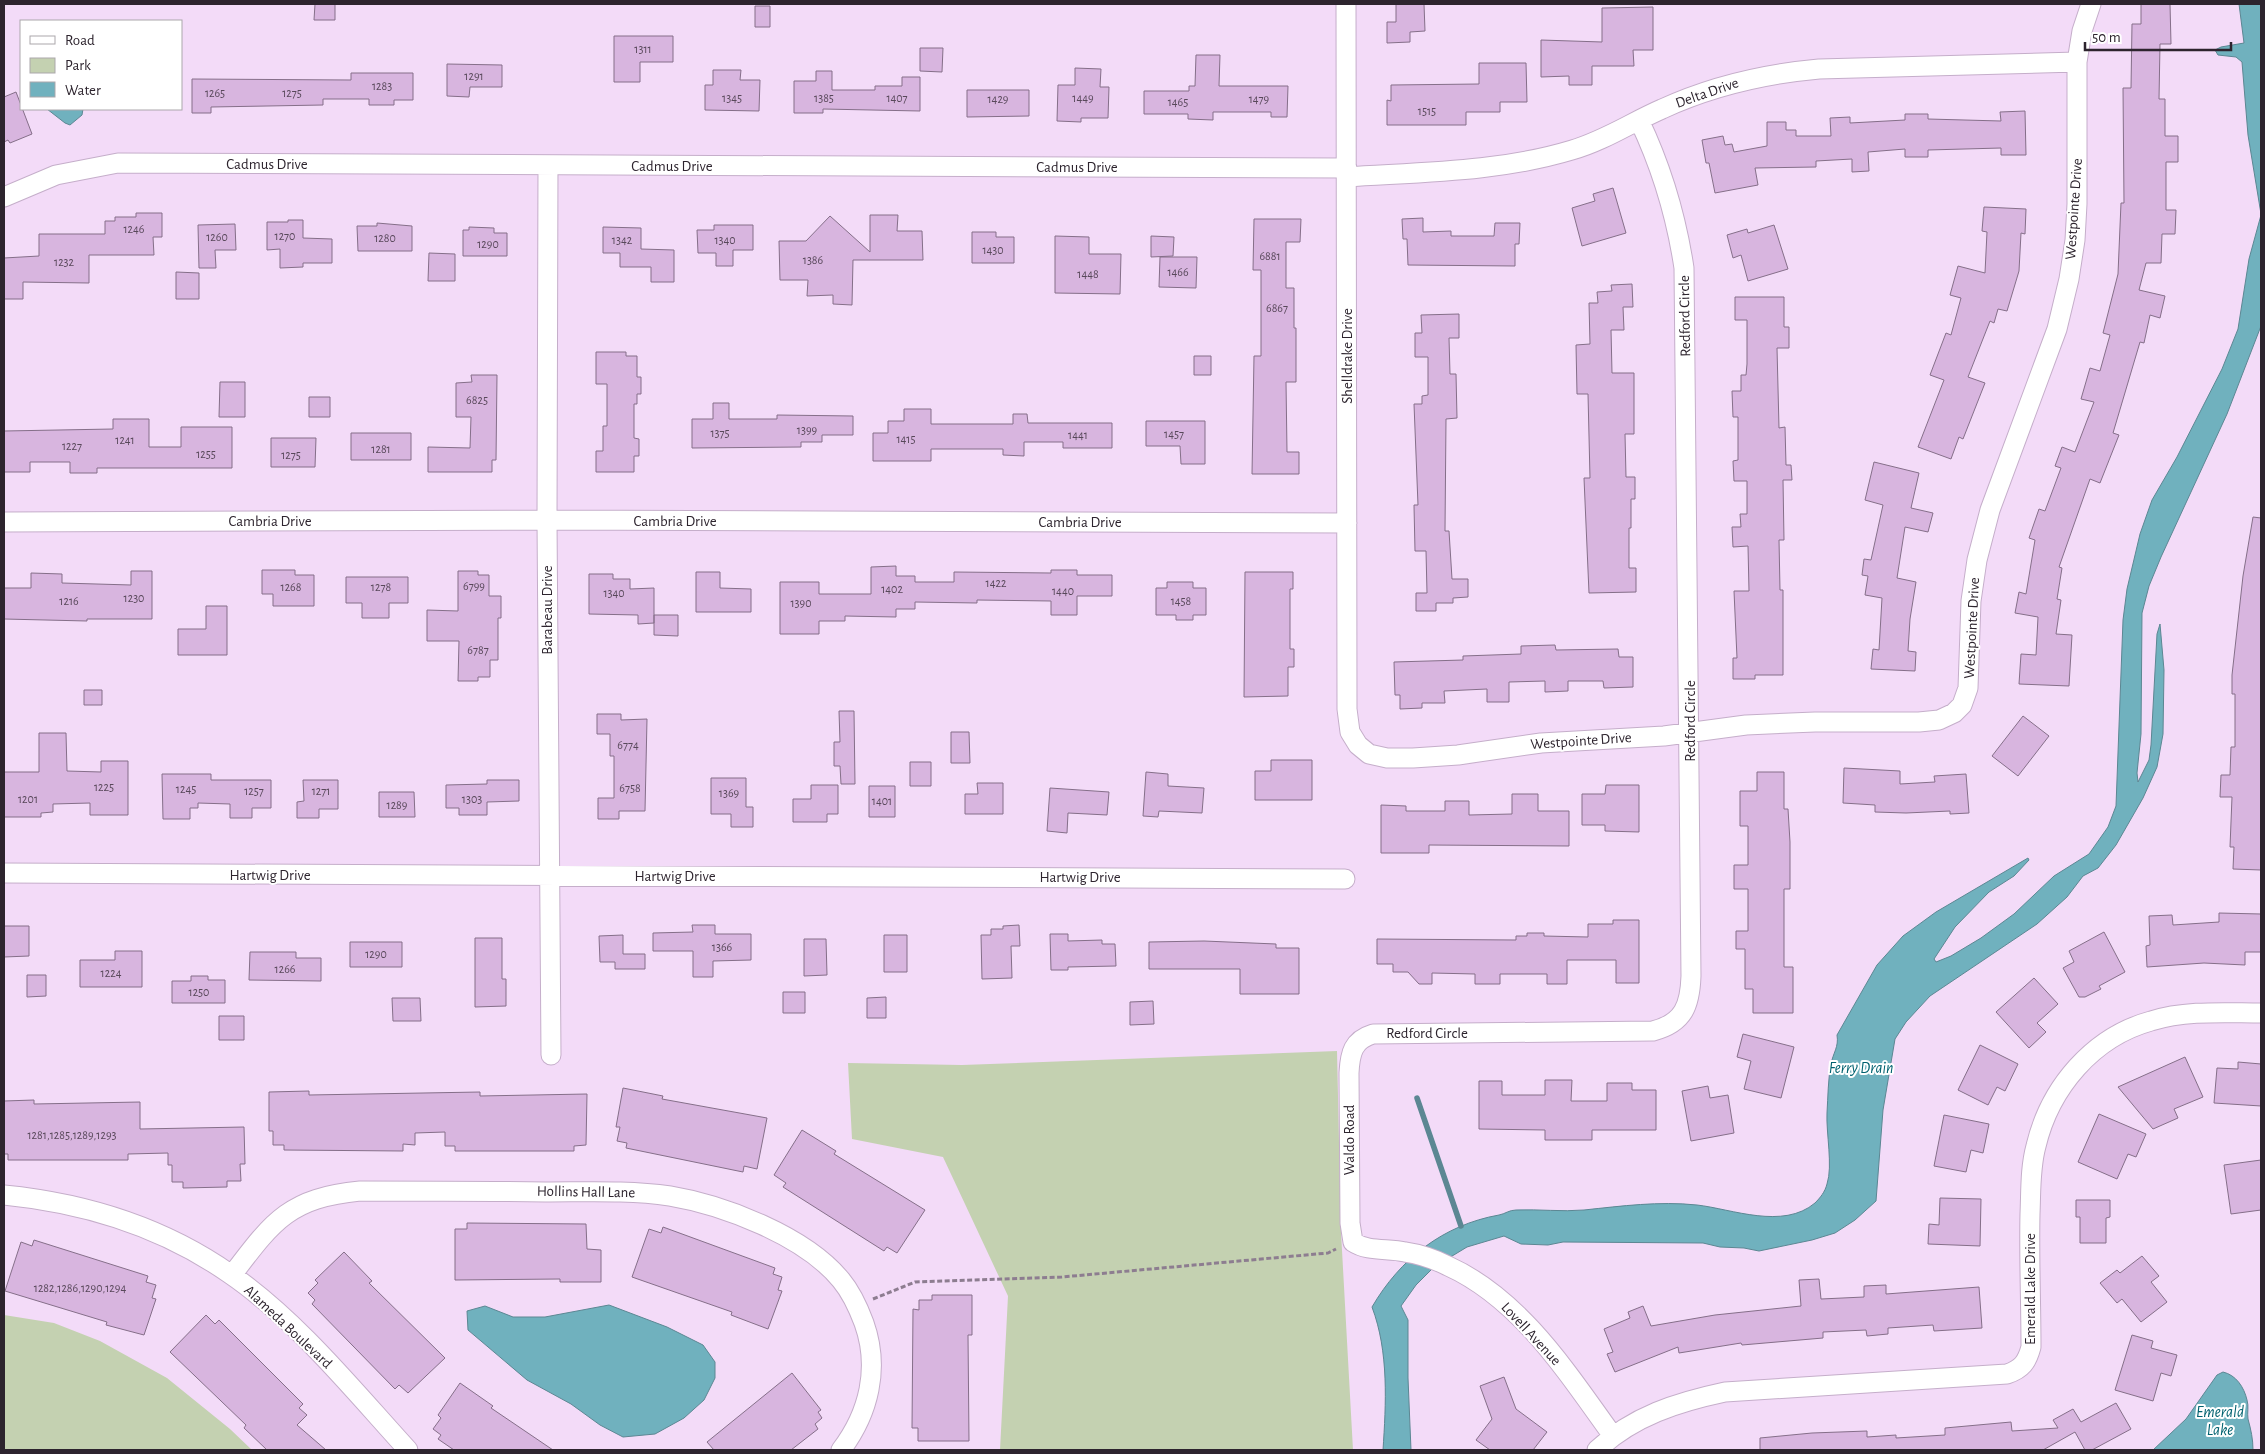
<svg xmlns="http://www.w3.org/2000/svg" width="2265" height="1454" viewBox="0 0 2265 1454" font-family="'Alegreya Sans',sans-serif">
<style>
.green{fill:#c4d1b1}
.water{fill:#70b1be;stroke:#5c8793}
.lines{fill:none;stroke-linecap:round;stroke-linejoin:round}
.stream{stroke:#5c8793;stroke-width:5.5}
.building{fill:#d8b5df;stroke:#856f89}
.minor-casing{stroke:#c5aeca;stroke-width:21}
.path{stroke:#8d7d90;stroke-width:3;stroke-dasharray:5 2.5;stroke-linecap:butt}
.minor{stroke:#fff;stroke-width:19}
.labels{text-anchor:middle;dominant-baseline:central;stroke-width:4;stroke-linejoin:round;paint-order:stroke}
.number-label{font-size:12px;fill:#58485a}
.street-label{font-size:15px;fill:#2d242e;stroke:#fff}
.water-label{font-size:16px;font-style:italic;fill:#00616f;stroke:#fff}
</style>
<rect width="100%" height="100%" fill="#f3dbf8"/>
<path class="green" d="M1337,1051L1341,1232L1353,1450H1000L1008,1296L943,1157L852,1139L848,1063L962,1065Z
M4,1315L54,1323L100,1341L167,1378L230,1429L252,1450H4Z"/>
<path class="water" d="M2239,4H2261V214L2248,135L2242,62L2236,57L2218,55L2215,50L2221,47L2244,43Z
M47,109H83L82,115L70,125L65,123Z
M2261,215V326L2227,414L2161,557L2149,586L2142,613L2141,734L2137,773L2138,782L2149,760L2151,745L2157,634L2160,624L2164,670L2163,734L2157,767L2143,798L2116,845L2098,868L2083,876L2067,897L2037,924L1930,996L1906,1022L1895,1039L1883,1110L1876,1201L1855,1220L1835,1233L1812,1240L1759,1251L1744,1248L1720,1247L1703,1243L1563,1242L1548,1245L1521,1244L1504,1236L1467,1247L1434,1267L1416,1285L1401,1306L1408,1320V1378L1411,1450H1383C1386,1404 1389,1352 1372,1307C1400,1259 1443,1225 1499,1215C1505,1214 1509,1210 1516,1210C1539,1209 1562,1212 1584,1210C1622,1206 1659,1201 1697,1205C1732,1209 1783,1230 1815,1203C1820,1198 1825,1192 1827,1184C1833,1166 1826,1133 1827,1113C1828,1097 1828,1079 1831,1064C1833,1053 1839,1047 1837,1035L1877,965L1903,936L1936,912L2028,858L2029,860L2014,876L1989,892L1955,927L1934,959L1936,962L1951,956L1981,938L2014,914L2054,876L2089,854L2108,827L2116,806L2123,620L2127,589L2140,534L2152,500L2177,457L2222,369L2238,329L2249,259Z
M609,1305L667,1327L703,1345L715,1362V1378L704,1400L684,1418L655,1434L623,1437L600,1425L571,1404L527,1380L468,1330L467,1311L485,1306L513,1317H545Z
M2223,1372C2236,1375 2244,1387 2247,1400C2249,1406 2247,1413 2248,1419C2251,1430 2253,1439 2253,1450H2153L2186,1419L2217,1375Z"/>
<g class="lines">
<path class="stream" d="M1417,1098L1461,1226"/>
</g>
<path class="building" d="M315,4H335V20H314Z
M1396,4H1424L1425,31L1410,32V42L1387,43V22H1396Z
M2141,4H2170L2171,44H2160L2159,99H2165V136H2178V162H2166V210H2176L2175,234H2162L2161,263H2146L2139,290L2165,296L2160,318L2150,315L2144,343L2140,342L2113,433L2119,435L2100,483L2090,479L2059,567L2062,568L2057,599L2061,600L2056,634L2072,635L2069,686L2019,684L2021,654L2036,655L2038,617L2015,613L2019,592L2026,594L2035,540L2029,538L2039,509L2045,511L2061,468L2055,466L2062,447L2075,452L2094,402L2081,399L2090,368L2100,371L2110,335L2103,333L2118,274L2121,203H2124L2123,88H2131L2132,24H2141Z
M755,6H770V27H755Z
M1653,7V50H1633L1634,66H1592V85H1569V76L1541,77V40L1602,42V8Z
M614,36H673V62H640V82H614Z
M920,48H943L942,72L920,71Z
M1196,55H1220L1219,86H1288L1287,117H1271V112H1213V120L1188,119V114H1144V91H1189V86H1195Z
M1479,63H1526L1527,102H1500V112H1466V125H1387V100L1391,101V85L1479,84Z
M447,64L502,65V87H470L469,97L447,96Z
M1075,68L1101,69L1100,87H1109L1108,118H1081V122L1057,121L1058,85H1075Z
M713,70H741L740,80H760L759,111L705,110V85H713Z
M816,71H832V90H875V86H902V77H920V111L823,109V113H794V81H816Z
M351,73H413V100H394V105H369V99H323V105L211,107V113H192V79L351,80Z
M967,90H1029V116L967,117Z
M16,92L32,134L10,143L8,140L4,142V97Z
M2025,111L2026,155H2001V148L1928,150V157H1905V149L1868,152L1869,171L1852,172V159L1816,161V167L1755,168L1758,185L1715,193L1709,163H1706L1702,140L1723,136L1725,145L1732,144L1734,152L1767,146V122H1786V130H1796V136H1831L1830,118L1850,117V123L1905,120V114H1928V119L2001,121L2000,112Z
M1613,188L1626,233L1582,246L1572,208L1595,201L1593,194Z
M1984,207L2026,209L2025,234L2021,233L2019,271L2007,311L1998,309L1994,323L1990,321L1968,377L1985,383L1963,439L1959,437L1951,459L1918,447L1944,380L1930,375L1946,333L1951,335L1961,298L1950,295L1958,266L1985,273L1987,232L1982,231Z
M136,213H162V237H153L154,255H89V283L23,282V299H4V258L39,256V234H105V221H115V217H136Z
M870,215H898L897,231H922L923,260H853L852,305L833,304V295L807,296L808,280H780L779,241H806L830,216L870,252Z
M1423,218V232L1451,231V236H1494L1495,223H1520L1519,244H1515V266L1408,265L1407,239H1403L1402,219Z
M1254,219H1301L1300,242H1286V288H1294V328H1296V382H1286L1287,452H1299V474H1252L1254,356H1261V270H1253Z
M288,220H303V238L332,239V263H303V267L280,268V249L267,250V222H288Z
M377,223L412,226V251H358L357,226H377Z
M235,224L236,250H215L216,268H199L198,225Z
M714,225H753V250H733V266H716V253H698L697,230H714Z
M1774,225L1788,269L1748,281L1741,255L1733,258L1727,235L1747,229L1748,233Z
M469,227L494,228V233H507V256H463V230H469Z
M603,227L641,228V249L674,250V282H651V267H620V253H603Z
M972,232H996V237H1014V263H972Z
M1055,236L1089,237V254H1121L1120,294L1055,293Z
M1151,236L1174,237L1173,256L1151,257Z
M429,253L455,254V281H428Z
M1160,257H1197L1196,288L1159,287Z
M176,272L199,273V299H176Z
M1632,284L1633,307H1623L1624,330H1611L1612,373H1634V434H1625L1626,477H1635V499H1631V528H1629V568H1636V592L1589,593L1584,478H1590L1588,394H1577L1576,345L1590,344L1589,303H1598L1597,292L1612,291L1611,285Z
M1735,297H1784V327H1789V348H1777L1779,428L1785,427L1786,465H1791L1792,480H1783L1784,540H1779L1780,590H1783V675H1755V679H1733V658H1737L1734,591H1749L1748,546L1733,547L1732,527H1741L1740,514H1747V481H1734L1733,461L1738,460V417H1733L1732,391H1741V375H1746L1747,364V320H1735Z
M1459,314V338H1449L1450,374H1456L1457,418L1446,419L1445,531H1449L1452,579H1468V597L1453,598V603H1436V611H1416V593H1427L1426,551H1415L1414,505H1418L1414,404H1422V396L1428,395V357H1415V333H1422L1421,315Z
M596,352H626V356H637V377H641V394H637V404H634V438L639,439V456H634V472H596V451H603V426H607V384H596Z
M1194,356H1211V375H1194Z
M471,375H497L496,460H492V472H428V447L470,448L471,417H456V383L472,382Z
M220,382H245V417H219Z
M309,397H330V417H309Z
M713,403H729V419H777V415L853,416V435H822V442H801V447L692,448V419H713Z
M904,409H931V424H1013V414H1027L1028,423H1112V448H1063V442H1024V456L1003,455V449H931V461H873V433H888V421H904Z
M113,419H149V447H181V427H232V468H97V473H70V462H30V472H4V431L113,429Z
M1146,421H1205V464H1181L1180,446H1146Z
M351,433H411V460H351Z
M271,438H316L315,467H271Z
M1874,462L1919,473L1911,508L1933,513L1928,532L1905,527L1897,578L1916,582L1910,619L1908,651L1916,652L1915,671L1871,669L1873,649L1879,650L1882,598L1865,595L1868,576L1862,575L1864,559L1871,560L1883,505L1865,500Z
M2253,517L2261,518V870L2233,869L2234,847H2230L2232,797H2220L2221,775H2230L2231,747H2235V694H2232V675L2243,576Z
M896,566V576H915V582H954V572L1051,573V570H1077V575H1112V596H1077V615H1051V601L977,600V603L915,602V609H896V617L845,616V621H819V634H780V582H819V594H871V567Z
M262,570H295V575H314V606H273V594H262Z
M131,571H152V619H87V621L4,619V588H31V573L62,574V583L131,585Z
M458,571H478V575H489V596H501V618H498V660H490V677H478V681H458L459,641H427V610L458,611Z
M696,572H720V588L751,589V612H696Z
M1245,572H1293V589H1290V649H1294V667H1288V696L1244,697Z
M589,574H613V579H630V589L654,588V623L638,624V615L589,614Z
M346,577H408V603H389V618H362V603H346Z
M1167,582H1193V588H1206V615H1193V620H1176V615H1156V588H1167Z
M206,606H227V655H178V629H206Z
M654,615H678V636L654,635Z
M1555,645L1556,650L1618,649L1619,657H1633V687L1604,688L1603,681H1568V691L1545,692V681L1509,682V702H1487V689L1444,691L1445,703H1422V708L1400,709V695H1395L1394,662L1463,660V656L1521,654V646Z
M84,690H102V705H84Z
M839,711H854L855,784H841L840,766H834V742H840Z
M597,714H621V720L647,719L645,811H619V819H598V798H614V756H610V734H597Z
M2023,716L2049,736L2018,776L1992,756Z
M951,732H969L970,763H951Z
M39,733H66L67,771L101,772V761H128V815H90V803L53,804V812L41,813V817H4V772H39Z
M1271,760H1312V800H1255V771H1271Z
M910,762H931V786H910Z
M1844,768L1900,771V784L1935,782L1934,776L1966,774L1969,813L1950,814V811L1906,813L1875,812V805L1843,803Z
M1146,772L1168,774V786L1204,788L1202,813L1159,811L1158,817L1143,816Z
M1757,772H1784V809H1788L1790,842V889H1784V967H1793V1013H1753V989H1745V949H1736V931H1748V889H1734V865H1748V826H1740V791H1757Z
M162,774H211V780H271V808H252V818H230V804L198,803V808H190V819H163Z
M711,778H746V807H753V827H731V814H711Z
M303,780H338V809H319V818H297V802L304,801Z
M487,780H519V801L487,802V815H459V808H446V785L487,784Z
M977,783H1003V814H965V794H978Z
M811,785H838V814H827V822H793V799H811Z
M1606,785H1639V832L1605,831V825H1582V794H1605Z
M869,786H895V817H869Z
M1050,788L1109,792L1107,815L1068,813L1067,833L1047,831Z
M379,792H414L415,817H379Z
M1512,794H1538V811H1569V846L1429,845V853H1381V805L1406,806V811H1445V801H1469V815L1512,814Z
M2219,913L2261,914V952H2245V965L2204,963L2147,967L2146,946L2150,945L2149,916L2172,915L2173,925L2219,922Z
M1613,920H1639V983H1616V960H1567V984H1547V974H1500V984H1475V974L1432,973V984H1419L1408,972H1393V964H1377V939L1516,940V936H1527V933H1544V936L1588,937V924H1613Z
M692,925H715V934H751V960L713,961V977H693V951H653V933L693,932Z
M1019,925L1020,946H1011L1012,978L982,979L981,935H991V929H1003V926Z
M4,926H29V956L4,957Z
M2104,932L2125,972L2099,986L2101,989L2085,997H2079L2063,968L2074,962L2069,951Z
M1050,934H1068V941L1102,940V944H1115L1116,966L1068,967V970H1051Z
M623,935V954H645V969H615V962H600L599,936Z
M884,935H907V972H884Z
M475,938H502V979H506V1006L475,1007Z
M804,939H826L827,975L804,976Z
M1204,941L1276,944V948H1299V994H1240V969H1149V942Z
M350,942H402V967H350Z
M115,951H142V987H80V960H115Z
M250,952H296V958H321V981L249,980Z
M27,975H46V996L27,997Z
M191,976H208V980H225V1003H172V981H191Z
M2034,978L2058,1004L2037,1023L2046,1032L2029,1048L1996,1012Z
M783,992H805V1013H783Z
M886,997V1018H867V998Z
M392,998H420L421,1021H393Z
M1153,1001L1154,1024L1130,1025V1002Z
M219,1016H244V1040H219Z
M1743,1034L1794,1047L1781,1098L1744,1089L1751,1061L1737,1057Z
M1980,1045L2018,1064L2005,1091L1997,1087L1988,1105L1958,1090Z
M2185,1057L2203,1097L2174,1109L2178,1118L2153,1129L2118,1087Z
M2238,1062L2261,1064V1106L2214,1103L2217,1068L2238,1069Z
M1545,1080H1572L1571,1101H1607V1083H1632V1090H1656V1130H1592V1140H1545V1130L1479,1129V1081H1502V1095H1545Z
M1708,1086L1710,1098L1728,1095L1734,1133L1691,1141L1682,1091Z
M623,1088L663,1096L662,1099L767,1118L757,1169L744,1166L743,1172L626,1148L627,1143L617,1141L620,1127H616Z
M309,1091V1095L480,1092V1096L587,1094L586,1145L574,1146V1151H455V1146H445V1132L415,1133V1145L403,1144V1151L284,1150V1145H273V1131H269V1092Z
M34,1100V1104L140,1102V1129L244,1127L245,1164H240L241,1181H227V1187L183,1188V1182H172V1165H168V1153L128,1154V1160H8V1154H4V1101Z
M2099,1114L2146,1134L2136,1157L2128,1154L2117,1179L2078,1162Z
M1944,1115L1989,1124L1983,1153L1971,1150L1966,1172L1934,1166Z
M802,1130L836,1151L834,1154L925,1210L897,1253L887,1247L884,1251L783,1187L786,1183L774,1175Z
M2261,1160V1210L2231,1214L2224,1165Z
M1940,1198L1981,1199L1980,1246L1928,1244L1929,1224L1939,1225Z
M2076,1200H2110V1217L2106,1218V1243H2080V1217H2076Z
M467,1223L586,1224L587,1249L601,1250V1282H560V1279L455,1280V1229H467Z
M663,1227L775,1268L773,1274L782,1277L778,1290L782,1291L768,1329L731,1315L732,1312L632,1277L649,1229L661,1233Z
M34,1240L148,1276L146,1282L156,1285L152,1298L156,1299L144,1335L106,1325L107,1322L5,1291L21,1242L32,1246Z
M344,1252L372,1281L369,1283L445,1358L408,1393L399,1385L395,1389L312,1304L315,1300L308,1293L318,1283L315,1280Z
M2142,1256L2159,1276L2151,1282L2167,1302L2141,1322L2122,1299L2117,1303L2100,1283L2117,1270L2120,1273Z
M1819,1279L1821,1299L1864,1297V1286L1886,1285V1294L1979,1287L1982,1328L1934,1331L1933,1325L1888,1328V1334L1867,1336L1866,1330L1823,1332V1338L1742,1345L1741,1343L1679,1353L1678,1347L1615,1372L1607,1354L1613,1352L1604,1329L1630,1318L1628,1312L1643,1306L1651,1326L1715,1315L1801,1306L1799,1280Z
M932,1295H972V1335H968L969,1441H918V1428H912L913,1309L919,1310V1300H932Z
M206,1315L215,1324L219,1320L303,1404L299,1408L307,1415L297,1425L326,1450H267L244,1428L246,1425L170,1352Z
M2132,1335L2153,1341L2151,1348L2177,1355L2171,1376L2161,1373L2153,1401L2115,1390Z
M792,1373L821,1410L818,1412L822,1418L815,1424L818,1429L791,1450H714L707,1442Z
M1504,1377L1516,1409L1547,1432L1533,1450H1490L1476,1440L1492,1419L1480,1386Z
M460,1383L493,1406L491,1408L553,1450H454L438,1439L441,1435L433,1429L441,1418L438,1415Z
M2116,1403L2131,1429L2092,1450H2085L2075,1432L2043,1450H1760V1438L1812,1433L1867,1431V1437L1896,1435V1438L1945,1435V1428L2011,1422L2012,1431L2058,1428L2053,1420L2073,1409L2081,1422Z"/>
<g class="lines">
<g class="minor-casing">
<path id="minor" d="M1346,4L1347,709L1350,732L1358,745L1369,754L1387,758H1413L1458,755L1541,743L1664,736L1746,725L1815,722H1919L1939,720L1954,713L1962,705L1968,688L1971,601L1977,560L1990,510L2057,329L2069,279L2075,240L2077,204V62L2082,31L2091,4
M548,165L547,520L551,1055
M1347,177C1423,172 1499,172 1572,150C1604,141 1632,122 1662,109C1712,86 1764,74 1819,69L2077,62
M4,197L56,175L118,163L1347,168
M4,522L547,520L1347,523
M4,873L1345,879
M4,1195C85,1203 163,1227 230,1274C296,1319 355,1392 408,1450
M232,1275C273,1221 289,1198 360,1191C421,1191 483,1191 545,1192C587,1192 629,1190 670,1196C724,1205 805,1236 841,1280C851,1292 858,1307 864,1323C880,1368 869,1413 841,1450
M1613,1436C1568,1374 1521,1299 1448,1266C1434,1259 1419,1254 1405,1252C1388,1248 1368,1252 1353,1242L1350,1223L1349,1073C1350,1053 1353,1040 1373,1034L1653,1031C1684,1023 1690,1005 1691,976L1684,268C1676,215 1662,168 1639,120
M1597,1450C1633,1416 1678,1402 1725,1392L2007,1374C2022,1369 2027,1362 2031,1347C2031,1303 2029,1258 2030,1214C2031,1191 2030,1168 2036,1146C2050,1087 2093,1037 2151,1021C2187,1010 2225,1013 2261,1013"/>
</g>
<path class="path" d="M873,1299L915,1282L1062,1277L1328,1253L1336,1249"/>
<use href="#minor" class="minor"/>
</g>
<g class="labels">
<g class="number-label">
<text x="643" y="49">1311</text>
<text x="474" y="76">1291</text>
<text x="382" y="86">1283</text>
<text x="215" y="93">1265</text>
<text x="292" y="93">1275</text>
<text x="732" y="98">1345</text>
<text x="824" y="98">1385</text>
<text x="897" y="98">1407</text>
<text x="1083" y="98">1449</text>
<text x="998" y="99">1429</text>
<text x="1259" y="99">1479</text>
<text x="1178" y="102">1465</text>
<text x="1427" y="111">1515</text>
<text x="134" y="229">1246</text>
<text x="285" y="236">1270</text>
<text x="217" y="237">1260</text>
<text x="385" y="238">1280</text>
<text x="622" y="240">1342</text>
<text x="725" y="240">1340</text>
<text x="488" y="244">1290</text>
<text x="993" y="250">1430</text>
<text x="1270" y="256">6881</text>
<text x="813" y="260">1386</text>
<text x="64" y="262">1232</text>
<text x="1178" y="272">1466</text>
<text x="1088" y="274">1448</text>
<text x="1277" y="308">6867</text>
<text x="477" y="400">6825</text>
<text x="807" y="430">1399</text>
<text x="720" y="433">1375</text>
<text x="1174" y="434">1457</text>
<text x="1078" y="435">1441</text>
<text x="906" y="439">1415</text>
<text x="125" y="440">1241</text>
<text x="72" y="446">1227</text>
<text x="381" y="449">1281</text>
<text x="206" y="454">1255</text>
<text x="291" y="455">1275</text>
<text x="996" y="583">1422</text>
<text x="474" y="586">6799</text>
<text x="291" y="587">1268</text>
<text x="381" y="587">1278</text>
<text x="892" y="589">1402</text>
<text x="1063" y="591">1440</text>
<text x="614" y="593">1340</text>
<text x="134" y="598">1230</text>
<text x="69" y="601">1216</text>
<text x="1181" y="601">1458</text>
<text x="801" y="603">1390</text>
<text x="478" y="650">6787</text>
<text x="628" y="745">6774</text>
<text x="104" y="787">1225</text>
<text x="630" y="788">6758</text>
<text x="186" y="789">1245</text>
<text x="254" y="791">1257</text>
<text x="321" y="791">1271</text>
<text x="729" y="793">1369</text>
<text x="28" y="799">1201</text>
<text x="472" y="799">1303</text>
<text x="882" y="801">1401</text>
<text x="397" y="805">1289</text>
<text x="722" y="947">1366</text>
<text x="376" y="954">1290</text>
<text x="285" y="969">1266</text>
<text x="111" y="973">1224</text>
<text x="199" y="992">1250</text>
<text x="72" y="1135">1281,1285,1289,1293</text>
<text x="80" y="1288">1282,1286,1290,1294</text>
</g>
<g class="street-label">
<text transform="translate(1707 93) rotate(-19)">Delta Drive</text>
<text x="267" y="164">Cadmus Drive</text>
<text x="672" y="166">Cadmus Drive</text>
<text x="1077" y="167">Cadmus Drive</text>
<text transform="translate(2074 209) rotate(-86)">Westpointe Drive</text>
<text transform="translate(1685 316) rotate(-91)">Redford Circle</text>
<text transform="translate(1347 356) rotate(-90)">Shelldrake Drive</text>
<text x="270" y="521">Cambria Drive</text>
<text x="675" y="521">Cambria Drive</text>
<text x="1080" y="522">Cambria Drive</text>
<text transform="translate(547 610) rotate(-90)">Barabeau Drive</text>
<text transform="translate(1972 628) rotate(-87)">Westpointe Drive</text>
<text transform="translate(1690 721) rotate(-90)">Redford Circle</text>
<text transform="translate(1581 741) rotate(-4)">Westpointe Drive</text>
<text x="270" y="875">Hartwig Drive</text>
<text x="675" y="876">Hartwig Drive</text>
<text x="1080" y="877">Hartwig Drive</text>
<text x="1427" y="1033">Redford Circle</text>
<text transform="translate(1349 1140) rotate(-90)">Waldo Road</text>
<text transform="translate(586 1192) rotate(1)">Hollins Hall Lane</text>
<text transform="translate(2030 1289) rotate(-90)">Emerald Lake Drive</text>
<text transform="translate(288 1327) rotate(43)">Alameda Boulevard</text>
<text transform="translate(1531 1334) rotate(47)">Lovell Avenue</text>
</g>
<g class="water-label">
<text x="1861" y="1068">Ferry Drain</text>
<text x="2220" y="1412">Emerald<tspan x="2220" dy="18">Lake</tspan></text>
</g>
</g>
<rect width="2265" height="1454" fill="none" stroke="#2d242e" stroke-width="10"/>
<rect x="20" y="20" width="162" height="90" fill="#ffffff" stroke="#aba7ab"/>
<rect x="30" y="36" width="25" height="8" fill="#ffffff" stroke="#aba7ab"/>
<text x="65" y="45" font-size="15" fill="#2d242e">Road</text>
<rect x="30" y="58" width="25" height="15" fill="#c4d1b1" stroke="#aba7ab"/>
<text x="65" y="70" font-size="15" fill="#2d242e">Park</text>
<rect x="30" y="82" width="25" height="15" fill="#70b1be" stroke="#aba7ab"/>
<text x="65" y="95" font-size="15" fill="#2d242e">Water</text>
<path d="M2085 42v8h146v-8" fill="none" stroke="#2d242e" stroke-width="2.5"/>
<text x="2092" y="42" font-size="15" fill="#2d242e" stroke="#ffffff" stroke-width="4" paint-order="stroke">50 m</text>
</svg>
